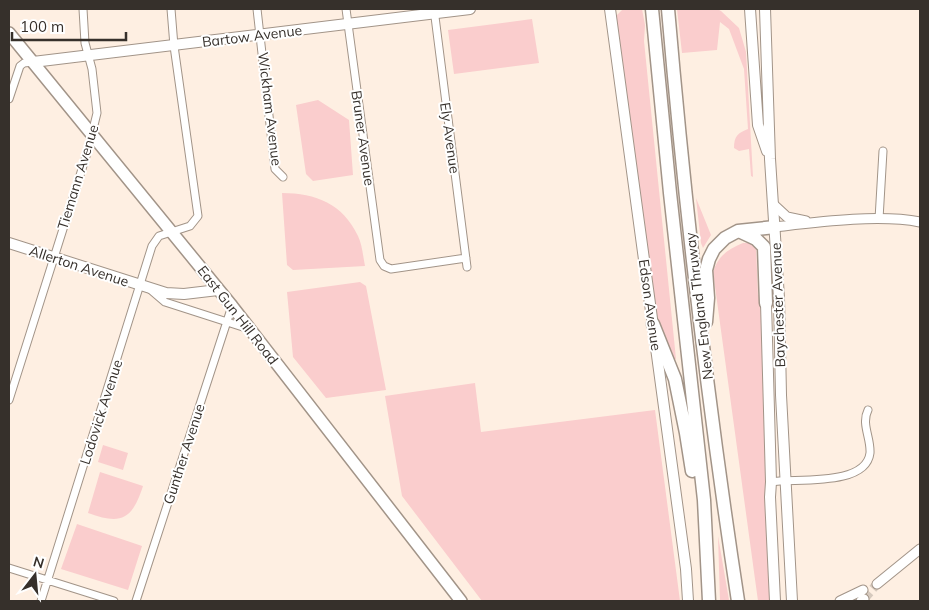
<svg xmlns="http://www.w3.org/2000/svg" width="929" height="610" viewBox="0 0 929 610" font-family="Mulish,sans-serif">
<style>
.green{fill:#facdcd}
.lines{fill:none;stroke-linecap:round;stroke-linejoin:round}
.tertiary-tunnel{stroke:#d6c9bd;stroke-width:9;stroke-dasharray:9 4.5;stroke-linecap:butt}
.minor-casing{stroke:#a29488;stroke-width:9}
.tertiary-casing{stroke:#a29488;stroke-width:11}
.secondary-casing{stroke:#a29488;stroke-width:12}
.primary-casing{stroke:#a29488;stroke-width:14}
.motorway-casing{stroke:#a29488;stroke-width:15}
.minor{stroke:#fff;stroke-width:7}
.tertiary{stroke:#fff;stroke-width:9}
.secondary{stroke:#fff;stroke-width:10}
.primary{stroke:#fff;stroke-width:11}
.motorway{stroke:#fff;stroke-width:12}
.labels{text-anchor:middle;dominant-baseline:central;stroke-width:4;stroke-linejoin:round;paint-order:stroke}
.street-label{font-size:14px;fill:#36302b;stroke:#fff}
</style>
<rect width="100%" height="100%" fill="#feefe2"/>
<path class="green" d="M623,9H642L645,25L644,41L676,359L673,360L658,322L616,16Z
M677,9H717L721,11L739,28L746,52L753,177L751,176L749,149L739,151L734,148C734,136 738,133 748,129L744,69L729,29L720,22L717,50L682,53Z
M532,19L539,63L454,74L448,30Z
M318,100L349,120L353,175L313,181L306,174L296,105Z
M282,193C316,193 343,204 358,236C362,244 363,256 365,266L293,270L287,265Z
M696,198L711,235L703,248L701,243Z
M743,243H750L756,246L758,295L760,296L773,601H758L713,272C718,256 728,249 743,243Z
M360,282L366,286L386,390L326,398L293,357L287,292Z
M475,383L481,432L655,410L680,601H482L402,496L385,396Z
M103,445L128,453L123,470L98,462Z
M100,472L143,486C132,520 121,525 88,513Z
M77,524L142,546L128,590L61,569Z
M718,536L729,600V601H720Z"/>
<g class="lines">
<path class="tertiary-tunnel" d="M864,599L877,584"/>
<g class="minor-casing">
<path id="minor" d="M257,9L275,169L283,177
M346,9L380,260L384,266L391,269L466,258
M434,9L467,267
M9,99L20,66L24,63L33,62
M879,219L883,151
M151,290L165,302L249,329
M9,400L88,150L97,113L92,69L85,43L83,9
M771,482C795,478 866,487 870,453C871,438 861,424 868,410
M9,568L114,601
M41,601L152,246L159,236L190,226L198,216L174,46L171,9
M136,601L232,306"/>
</g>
<g class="tertiary-casing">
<path id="tertiary" d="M773,204L787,217L806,221
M775,227C818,222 878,214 920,222
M877,584L920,549
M840,601L863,590
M861,601L864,599"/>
</g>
<g class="secondary-casing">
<path id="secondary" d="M610,9L686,569L688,601
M750,9L758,125L767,151
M765,9L770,159L779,298L781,395L792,601
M33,62L470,9
M9,243L166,293L184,294L218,290
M766,303L771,482L770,497L775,601"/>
</g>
<g class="primary-casing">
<path id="primary" d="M9,33L232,306L461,601"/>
</g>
<g class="motorway-casing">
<path id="motorway" d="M652,9L670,193L704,500L709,601
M668,9C685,207 708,405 738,601
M741,232L756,239L764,247L766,303
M706,322L708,298L706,270L709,259L714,249L725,238L738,231L775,227
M653,324L675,379L686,433L692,471"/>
</g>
<use href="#minor" class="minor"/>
<use href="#tertiary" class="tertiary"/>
<use href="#secondary" class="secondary"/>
<use href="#primary" class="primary"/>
<use href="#motorway" class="motorway"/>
</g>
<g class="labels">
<g class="street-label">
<text transform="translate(252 36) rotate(-7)">Bartow Avenue</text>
<text transform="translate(270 109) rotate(83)">Wickham Avenue</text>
<text transform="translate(363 138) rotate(82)">Bruner Avenue</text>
<text transform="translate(450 138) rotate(82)">Ely Avenue</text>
<text transform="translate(78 177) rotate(-73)">Tiemann Avenue</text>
<text transform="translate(79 266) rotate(18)">Allerton Avenue</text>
<text transform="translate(650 305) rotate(82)">Edson Avenue</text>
<text transform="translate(778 305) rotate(-92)">Baychester Avenue</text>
<text transform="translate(699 306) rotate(-97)">New England Thruway</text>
<text transform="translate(238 315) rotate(52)">East Gun Hill Road</text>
<text transform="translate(101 412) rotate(-72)">Lodovick Avenue</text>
<text transform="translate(184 454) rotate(-72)">Gunther Avenue</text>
</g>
</g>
<rect width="929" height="610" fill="none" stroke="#36302b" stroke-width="20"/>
<g transform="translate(35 575) rotate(16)" stroke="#ffffff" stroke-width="4" paint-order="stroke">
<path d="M0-4L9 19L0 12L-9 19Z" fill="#36302b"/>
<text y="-8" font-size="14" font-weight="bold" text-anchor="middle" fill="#36302b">N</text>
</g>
<path d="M12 32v8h114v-8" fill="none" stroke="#36302b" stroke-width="2.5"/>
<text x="20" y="32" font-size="15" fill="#36302b" stroke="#ffffff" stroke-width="4" paint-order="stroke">100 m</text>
</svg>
